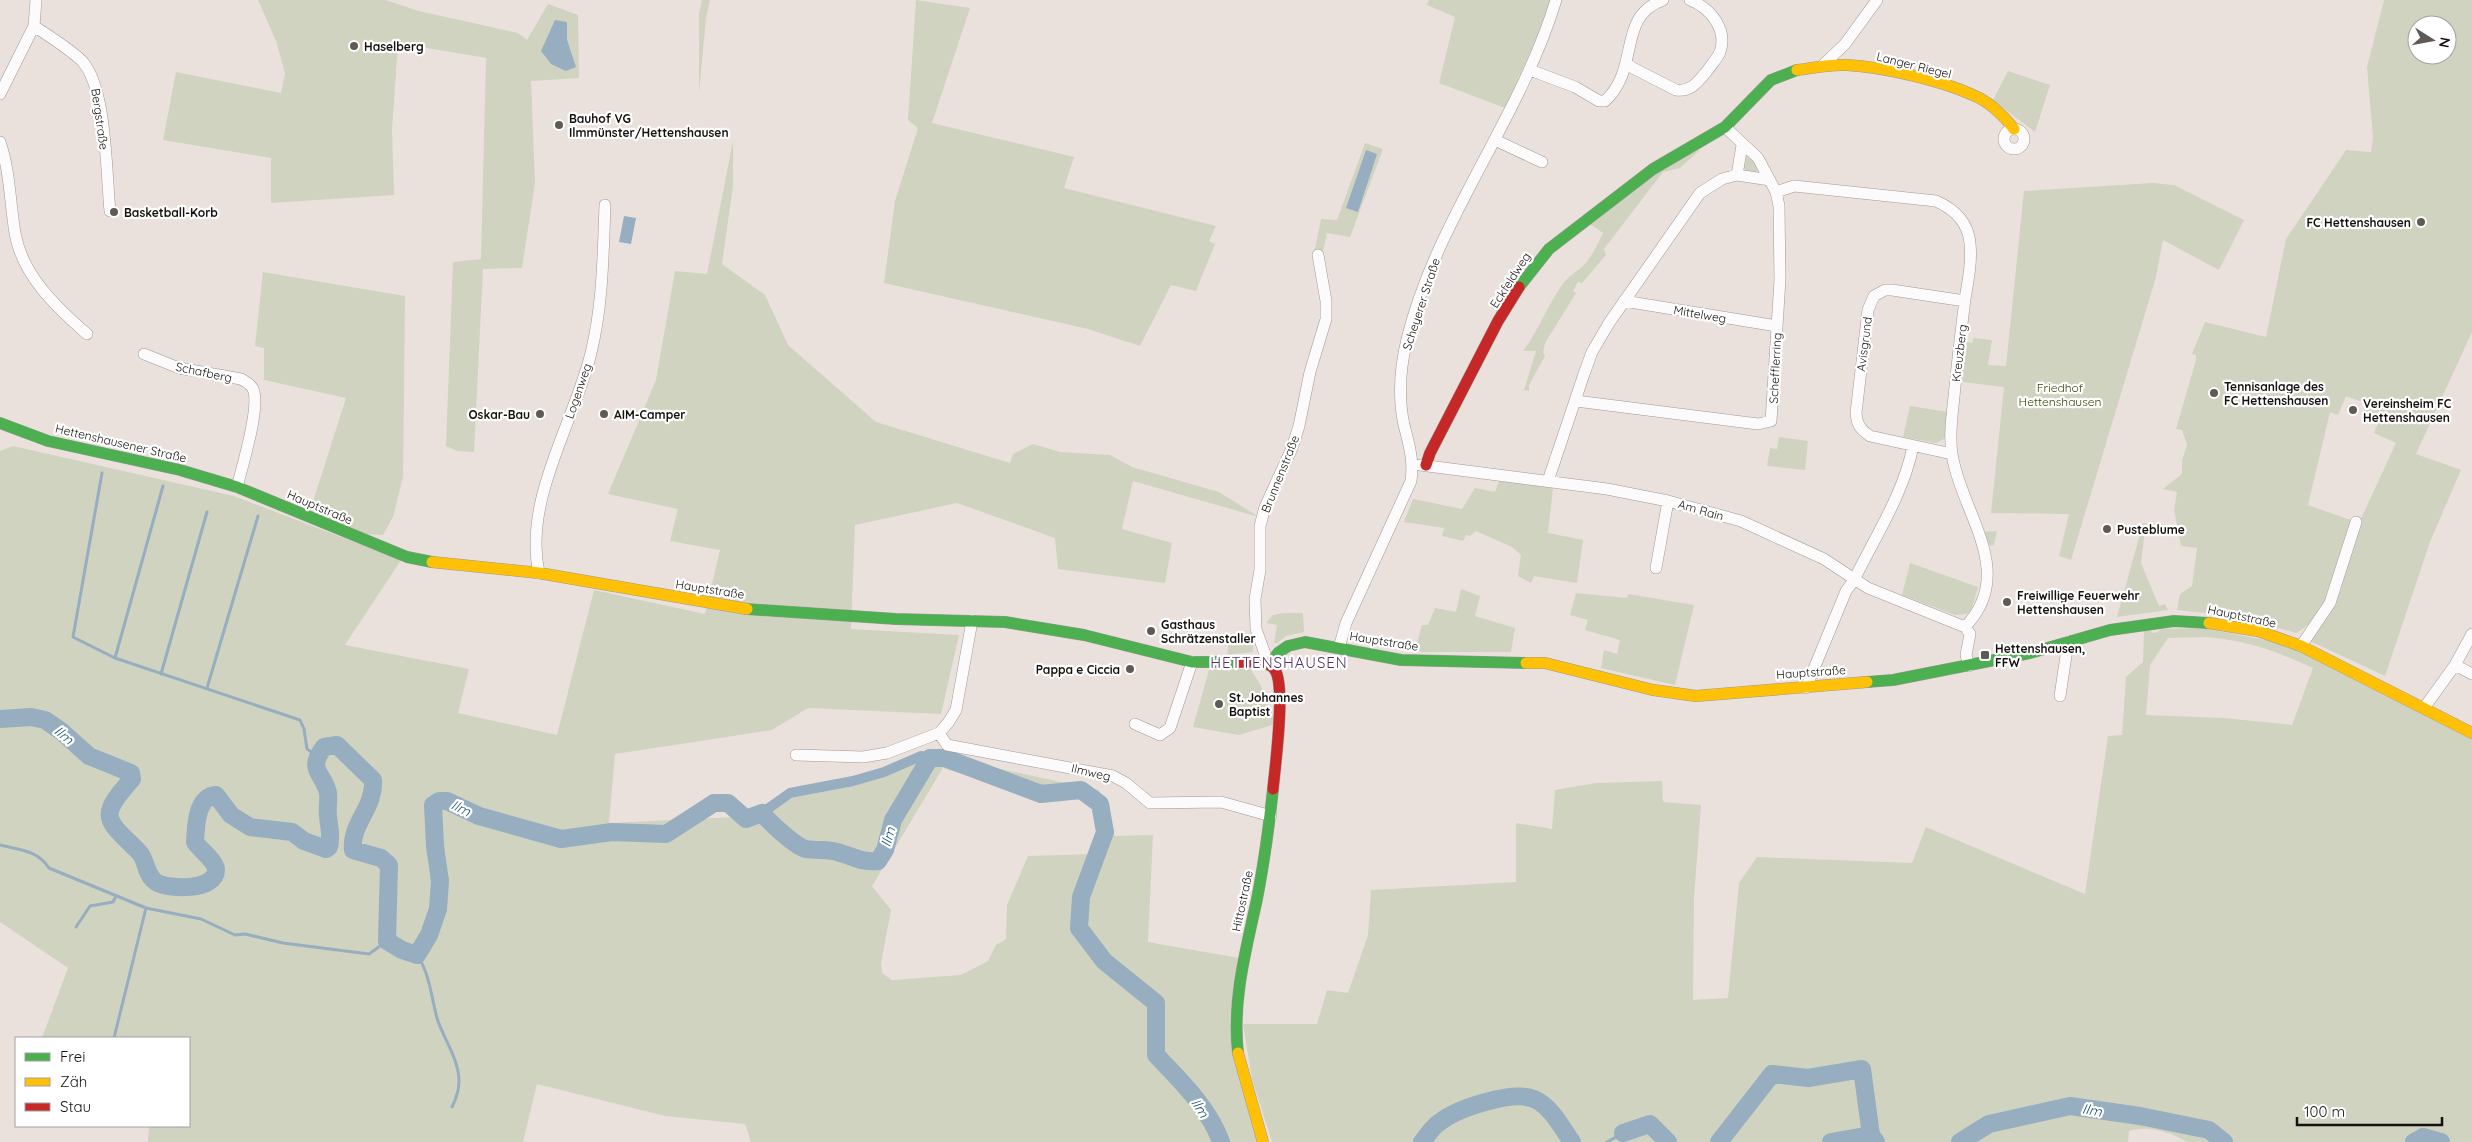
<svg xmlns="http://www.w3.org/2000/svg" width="2472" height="1142" viewBox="0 0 2472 1142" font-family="Quicksand,sans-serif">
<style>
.green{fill:#d0d3c0;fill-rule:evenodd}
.water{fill:#97adc0}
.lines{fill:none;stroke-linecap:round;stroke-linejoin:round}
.stream{stroke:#97adc0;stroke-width:3}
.canal{stroke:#97adc0;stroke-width:10}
.river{stroke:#97adc0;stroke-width:18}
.street-casing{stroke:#9f9996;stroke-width:12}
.fast-casing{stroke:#9f9996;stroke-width:12}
.slow-casing{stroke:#9f9996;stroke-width:12}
.jam-casing{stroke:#9f9996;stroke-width:12}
.street{stroke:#fcfafa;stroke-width:11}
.fast{stroke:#4caf50;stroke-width:11}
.slow{stroke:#ffc107;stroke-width:11}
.jam{stroke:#c62828;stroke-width:11}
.poi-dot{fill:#605a57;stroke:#fff;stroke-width:2}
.labels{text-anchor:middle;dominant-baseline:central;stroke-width:4.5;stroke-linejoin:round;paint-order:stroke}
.poi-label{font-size:12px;font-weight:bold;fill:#16110f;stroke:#fff;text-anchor:start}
.street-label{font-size:12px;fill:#16110f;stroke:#fff}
.park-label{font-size:12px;fill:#324502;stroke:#fff}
.water-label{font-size:14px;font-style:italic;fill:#135078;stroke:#fff}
.quarter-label{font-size:15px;letter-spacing:1px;fill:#563067;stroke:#fff}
</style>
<rect width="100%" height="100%" fill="#eae1dd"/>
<path class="green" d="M258,0H386L419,11L518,33L527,40L548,4L578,15L579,78L531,81L535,183L522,268L483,269L474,452L457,451L446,446L453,262L481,259L486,58L398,43L392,130L394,195L271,203V158L163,140L176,72L281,93L285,73L276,41Z
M702,0H710L706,18L699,93V14Z
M916,0L970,8L932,123L1074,157L1064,188L1216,226L1209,241L1215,244L1196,291L1171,285L1140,346L1088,329L884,283L895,201L918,128L908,120Z
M1429,0H1550L1545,19L1505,108L1439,83L1455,17L1427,5Z
M2384,0H2472V332L2416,454L2461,470L2430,542L2385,676L2310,641L2330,612L2340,592L2359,523L2396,443L2374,433L2378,423L2363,416L2368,404L2346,396L2338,415L2330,412L2308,505L2356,522C2343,558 2332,614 2296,633L2241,617L2177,610L2180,594L2192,586L2197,548L2181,546L2174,510L2177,492L2163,489L2182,474V460L2187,445L2182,430L2176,429L2196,360V355L2192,354L2205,322L2266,337L2286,239L2346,150L2371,152L2373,138L2367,67ZM2417,25H2447V55H2417Z
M2008,71L2050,85L2035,132L1993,100Z
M733,141V186L722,264L765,295L788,345L876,422L1010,463L1013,454L1033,444L1060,452L1110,455L1132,467L1219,492L1259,517L1133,481L1122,529L1172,543L1165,583L1058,569L1055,538L957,503L855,525L851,629L959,635L941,714L808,708L772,730L615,754L609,823L756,816L781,800L849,787L930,754L1099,790L1115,836L1153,835L1148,942L1239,958L1230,1021L1257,1142H751L745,1124L665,1116L537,1084L523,1142H148L149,1126H189V1038H42L68,968L0,922V451L13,446L234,496L401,560L345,645L469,669L458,713L557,735L594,590L705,614L720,550L670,541L678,509L608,494L656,380L675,271L707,274ZM943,768L1045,800L1080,795L1093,804L1100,837L1092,854L1028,856L1007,905L1006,939L996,945L988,961L961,975L892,980L882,973L881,963L891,910L872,886Z
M1365,143L1383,149L1350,237L1327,233L1323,251L1315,249L1321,219L1337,220Z
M1701,149L1680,168L1663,172L1604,249L1606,255L1582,283L1578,282L1573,291L1576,293L1545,343L1543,352L1545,356L1529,385V391L1524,390L1536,351H1523C1540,329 1548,303 1565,281C1570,275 1577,272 1583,266C1592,257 1597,245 1603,233L1590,224L1660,168Z
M1747,155L1759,167L1756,172H1745L1744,166Z
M2153,183L2174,185L2244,220L2219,270L2163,240L2156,277L2071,560L2059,556L2069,514L1991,513L2004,387L1962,382L1967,342L1972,343L1974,338L1992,340L1988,365L2006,366L2024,191Z
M263,272L405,296L403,477L393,517L383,535L365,534L310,511L346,398L264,380V348L255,346Z
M1910,406L1948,412L1946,434L1944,439L1936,443L1903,437Z
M1779,437L1808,441L1805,470L1767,466L1770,448L1777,449Z
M1499,481L1553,488L1548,533L1583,540L1577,583L1534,576L1531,583L1518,576L1521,555L1512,547L1476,531L1470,536L1466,535L1463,541L1442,536L1444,528L1404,522L1413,499L1462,509L1475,488L1495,492Z
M2143,523L2153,525L2155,530H2145L2141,563L2159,606L2165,604L2168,610L2117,617Z
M1997,531L1994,545L1990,546L1983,532Z
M1910,563L1978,587L1972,608L1967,614L1955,615L1902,595Z
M1461,589L1480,596L1475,616L1515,628L1511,652H1422L1406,649L1408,643H1417L1422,625H1428L1435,608L1456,612Z
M1576,593L1627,598L1628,594L1694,605L1675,685L1601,668L1604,650L1617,654L1620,640L1585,630L1588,620L1570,615Z
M1283,613H1303L1304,632L1286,636L1277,643H1274L1277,625L1266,623L1273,615Z
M2203,628L2270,641L2299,651L2472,739V1142H2187C2170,1132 2148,1125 2129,1131L2128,1142H1272L1252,1079L1243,1024H1317L1327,990L1348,993L1368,935L1371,890L1516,882V823L1552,829L1555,790L1596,783L1662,781L1663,802L1701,805L1694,898L1693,1000L1728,998L1739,883L1757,857L1912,863L1926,827L2085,894L2108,736L2122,735L2126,677L2143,662L2144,631L2150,630L2153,633L2158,632L2160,629ZM2205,637C2249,641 2273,650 2313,668L2292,725L2224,718L2146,715L2150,665L2168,638Z
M1241,633L1253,634V652L1227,655L1230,638H1240Z
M1250,669C1263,686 1269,703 1275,724L1239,735L1193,727L1209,670Z"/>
<path class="water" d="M555,20L567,22V40L576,67L566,71L551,64L541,51Z
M1366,150L1377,154L1358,212L1346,208Z
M624,216L636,218L631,244L619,242Z"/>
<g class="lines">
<path class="stream" d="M102,473L73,637L115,658L300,720L304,729L307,749L317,756
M115,658L163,486
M161,674L207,512
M207,688L258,516
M0,845C20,850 37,850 49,868L146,908L201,919L235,935L245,934L283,943L369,954L387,941
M76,927L90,906L113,902L116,896
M417,955C430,974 431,996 437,1018C443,1038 459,1059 459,1081C459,1090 456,1099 452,1107
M114,1038L146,908
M1607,1142L1623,1133"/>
<path class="canal" d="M762,813L790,793L853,781L884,772L921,756L930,758"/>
<path class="river" d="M0,719L31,717L45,720L61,731L89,756L131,773L132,779C97,818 106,819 139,852C147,860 145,875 156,882C168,890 216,891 216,870C216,861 200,850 195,842C196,826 196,797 216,795L231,815L250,827L292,832L304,841L326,849L329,847C332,836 329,828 328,816C327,809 329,800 328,793C324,773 306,771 324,747L337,745L373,780C375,808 350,824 353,850L381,858L389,865L387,941L402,950L417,955L429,935L438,909L440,881L435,846L433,805L439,801H447L479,816L561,839L612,832L666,834L714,803H728L746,819L762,813C769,822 796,847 806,849C817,851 827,849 837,852C853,856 862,863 878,861L885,850L893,820L930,758H945L1041,794L1081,790L1100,804L1105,832L1081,897L1079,928L1104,961L1156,1003V1055C1180,1080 1209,1108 1221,1142
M1623,1133L1650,1124L1668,1142
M1422,1142C1427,1136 1433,1126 1440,1122C1458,1108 1513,1090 1534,1099C1551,1106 1562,1128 1572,1142
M1719,1142L1772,1074L1808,1078L1862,1069L1871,1135L1876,1142
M1831,1142L1871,1135
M1960,1142L1989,1124L2070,1106L2140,1116L2209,1130L2224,1142
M2414,1142L2423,1137L2441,1142"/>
<g class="street-casing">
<path id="street" d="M34,26C50,37 67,47 81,60C107,86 106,173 110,211
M1627,65L1676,90C1691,92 1698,82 1707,71C1711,65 1717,59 1720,52C1728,29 1710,8 1690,0
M1822,66L1845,44L1877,0
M1530,70L1575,87L1599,101H1605C1641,68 1616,17 1663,0
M0,94L34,26L36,0
M2004 139a10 10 0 1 1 20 0a10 10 0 1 1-20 0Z
M1495,140L1542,162
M0,142C10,171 10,203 15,233C22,275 56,307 87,334
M1742,145L1737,175L1770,180
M1776,192L1794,186L1936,201C1954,209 1968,222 1970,243C1972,262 1968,281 1965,299C1961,332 1957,364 1954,397C1952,415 1949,436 1952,454C1961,513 2018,572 1965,627L1970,634L1966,655L1969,666
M1624,301L1777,326
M144,354L179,368L241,379C246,382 251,384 253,389C261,406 242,467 237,487
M1576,401L1758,424L1771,421L1780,280L1779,206L1776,192L1758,158L1725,127
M1952,454L1870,436C1860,429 1857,425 1856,413L1868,310L1874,296L1885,290H1892L1965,301
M1420,465L1607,489L1668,501L1741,521L1824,559L1868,588L1965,627
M1548,481L1584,374L1592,352L1609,323L1700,193L1722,179L1737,175
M1656,568L1668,501
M539,573C523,500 574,423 591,353C603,304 603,255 605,205
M2301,646L2330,603L2356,522
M1339,648L1346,623L1411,481C1414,460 1409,445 1404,425C1398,397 1400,368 1407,339C1437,218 1520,119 1556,0
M1269,665L1256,629L1255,599L1260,570V526L1265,507L1292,448L1299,426L1310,372L1326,319V301L1318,255
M2455,665L2472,674
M1806,688L1846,591L1854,580C1875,537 1904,493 1913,446
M2060,696L2068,642
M2424,708L2455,665L2472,634
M1135,724L1160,735L1170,728L1192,662
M939,733L947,745L1113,776L1126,783L1150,803L1221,802L1271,816
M796,755L863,757L887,753L939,733L948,723L956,710L972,621"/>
</g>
<g class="fast-casing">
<path id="fast" d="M1519,287L1549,249L1653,169L1725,127L1771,80L1797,70
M0,423L48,441L180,470L237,487L407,557L432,562
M747,609L896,619L1005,622L1084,635L1192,662H1239
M1269,665L1278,653L1288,646L1305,642L1401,660L1526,663
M1867,682L1893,680L2030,653L2110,630L2174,621L2209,623
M1238,1053C1232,1000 1246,950 1257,899C1264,863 1269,826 1273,789"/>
</g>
<g class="slow-casing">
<path id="slow" d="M1797,70C1813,68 1830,64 1847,65C1883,67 1940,80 1973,95C1990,102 2003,115 2014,129
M432,562L539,573L747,609
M2209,623L2258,631L2301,646L2472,733
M1526,663H1545L1653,690L1696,696L1867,682
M1238,1053L1263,1142"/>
</g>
<g class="jam-casing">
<path id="jam" d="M1426,465L1430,453L1498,321L1519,287
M1239,662C1251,662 1268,659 1275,670C1286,687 1275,767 1273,789"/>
</g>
<use href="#street" class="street"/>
<use href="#fast" class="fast"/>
<use href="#slow" class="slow"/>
<use href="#jam" class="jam"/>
</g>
<g class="poi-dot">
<circle cx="354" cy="46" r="5"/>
<circle cx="559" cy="125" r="5"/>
<circle cx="114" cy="212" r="5"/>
<circle cx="2421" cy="222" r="5"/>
<circle cx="2214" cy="393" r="5"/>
<circle cx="2353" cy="410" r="5"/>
<circle cx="540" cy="414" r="5"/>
<circle cx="604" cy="414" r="5"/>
<circle cx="2107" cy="529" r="5"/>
<circle cx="2007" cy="602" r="5"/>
<circle cx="1151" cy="631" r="5"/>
<rect x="1980" y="650" width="10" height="10" rx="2.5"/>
<circle cx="1130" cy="669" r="5"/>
<circle cx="1219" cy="704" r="5"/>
</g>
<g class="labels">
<g class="poi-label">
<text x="364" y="46">Haselberg</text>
<text x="569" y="118">Bauhof VG<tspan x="569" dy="14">Ilmmünster/Hettenshausen</tspan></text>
<text x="124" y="212">Basketball-Korb</text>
<text x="2411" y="222" text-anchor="end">FC Hettenshausen</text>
<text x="2224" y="386">Tennisanlage des<tspan x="2224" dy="14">FC Hettenshausen</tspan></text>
<text x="2363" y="403">Vereinsheim FC<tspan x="2363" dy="14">Hettenshausen</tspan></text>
<text x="530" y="414" text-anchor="end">Oskar-Bau</text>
<text x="614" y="414">AIM-Camper</text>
<text x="2117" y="529">Pusteblume</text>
<text x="2017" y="595">Freiwillige Feuerwehr<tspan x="2017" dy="14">Hettenshausen</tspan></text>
<text x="1161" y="624">Gasthaus<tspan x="1161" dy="14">Schrätzenstaller</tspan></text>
<text x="1995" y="648">Hettenshausen,<tspan x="1995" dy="14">FFW</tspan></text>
<text x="1120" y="669" text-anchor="end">Pappa e Ciccia</text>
<text x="1229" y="697">St. Johannes<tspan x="1229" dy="14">Baptist</tspan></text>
</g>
<g class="street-label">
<text transform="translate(1914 65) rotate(14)">Langer Riegel</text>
<text transform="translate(100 119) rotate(82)">Bergstraße</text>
<text transform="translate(1510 280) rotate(-57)">Eckfeldweg</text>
<text transform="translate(1421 304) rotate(-72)">Scheyerer Straße</text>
<text transform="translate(1700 314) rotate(10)">Mittelweg</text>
<text transform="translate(1864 344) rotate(-83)">Avisgrund</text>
<text transform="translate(1959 353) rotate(-83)">Kreuzberg</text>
<text transform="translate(1775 368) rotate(-87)">Schefflerring</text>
<text transform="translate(204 372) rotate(12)">Schafberg</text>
<text transform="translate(578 391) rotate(-71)">Logenweg</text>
<text transform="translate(121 443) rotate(13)">Hettenshausener Straße</text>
<text transform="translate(1280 474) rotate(-68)">Brunnenstraße</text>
<text transform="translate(320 507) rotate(23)">Hauptstraße</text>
<text transform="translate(1701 510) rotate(16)">Am Rain</text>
<text transform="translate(710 589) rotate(9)">Hauptstraße</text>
<text transform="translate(2242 616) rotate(12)">Hauptstraße</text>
<text transform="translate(1384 641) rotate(9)">Hauptstraße</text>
<text transform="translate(1811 672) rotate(-4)">Hauptstraße</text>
<text transform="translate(1091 772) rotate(13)">Ilmweg</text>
<text transform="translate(1242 901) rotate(-78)">Hittostraße</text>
</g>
<g class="park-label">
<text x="2060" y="387">Friedhof<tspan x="2060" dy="14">Hettenshausen</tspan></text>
</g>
<g class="water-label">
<text transform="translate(64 735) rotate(40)">Ilm</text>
<text transform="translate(461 808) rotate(26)">Ilm</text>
<text transform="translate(888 837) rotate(-74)">Ilm</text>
<text transform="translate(1200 1108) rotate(58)">Ilm</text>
<text transform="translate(2092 1110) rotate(10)">Ilm</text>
</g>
<g class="quarter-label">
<text x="1279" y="662">HETTENSHAUSEN</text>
</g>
</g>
<rect x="15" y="1037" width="175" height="90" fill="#ffffff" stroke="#a2a09f"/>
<rect x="25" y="1053" width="25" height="8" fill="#4caf50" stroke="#a2a09f"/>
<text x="60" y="1062" font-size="15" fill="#16110f">Frei</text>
<rect x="25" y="1078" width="25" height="8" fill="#ffc107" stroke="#a2a09f"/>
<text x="60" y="1087" font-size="15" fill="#16110f">Zäh</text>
<rect x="25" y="1103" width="25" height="8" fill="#c62828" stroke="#a2a09f"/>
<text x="60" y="1112" font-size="15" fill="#16110f">Stau</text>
<g transform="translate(2432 40) rotate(101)"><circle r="24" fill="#ffffff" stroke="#a2a09f"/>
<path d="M0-4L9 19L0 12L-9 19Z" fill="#605a57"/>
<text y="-8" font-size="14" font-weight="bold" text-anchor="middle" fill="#16110f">N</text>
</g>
<path d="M2297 1117v8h145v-8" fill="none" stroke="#16110f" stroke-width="2.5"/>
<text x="2304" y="1117" font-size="15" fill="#16110f" stroke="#ffffff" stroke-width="4" paint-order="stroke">100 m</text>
</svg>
